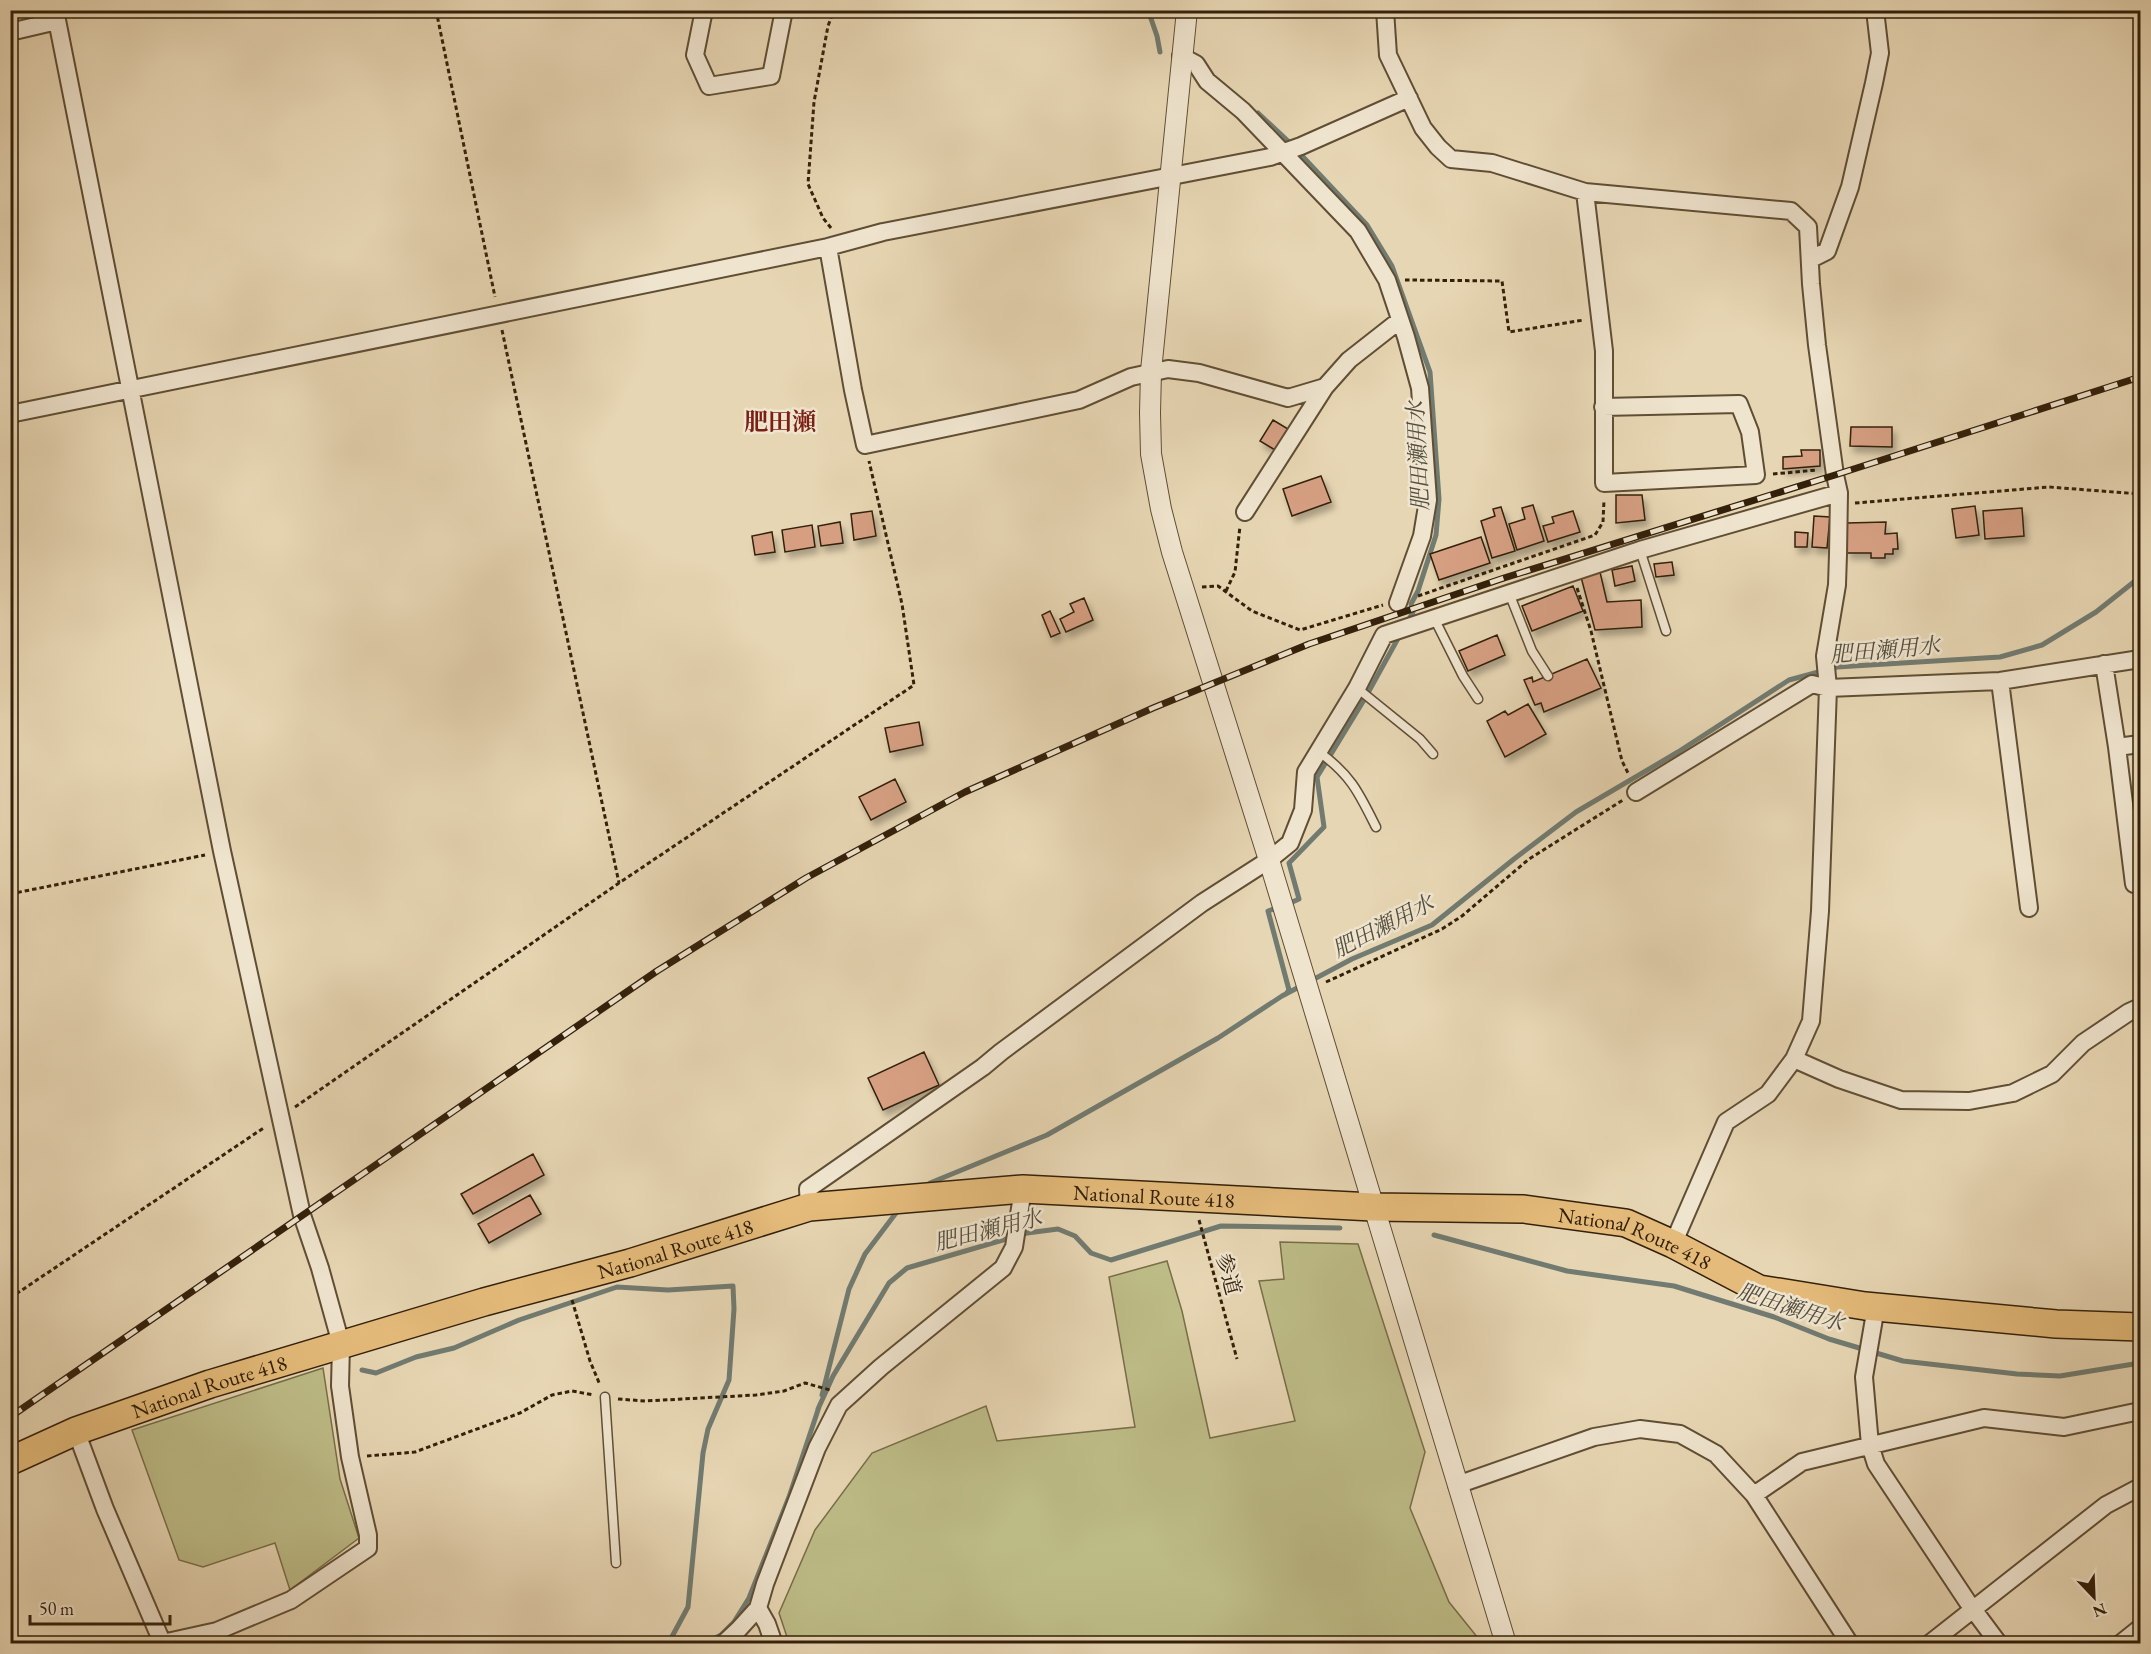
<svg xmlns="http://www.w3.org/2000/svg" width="2151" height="1654" viewBox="0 0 2151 1654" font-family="'EB Garamond','Noto Serif JP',serif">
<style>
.green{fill:#bdbc87;stroke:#786e48;stroke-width:1.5}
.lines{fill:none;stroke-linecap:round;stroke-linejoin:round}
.stream{stroke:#717b71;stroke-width:5}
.building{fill:#d69f82;stroke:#33200a;stroke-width:1.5;filter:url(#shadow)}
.service-casing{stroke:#604e34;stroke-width:11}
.minor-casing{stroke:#604e34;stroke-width:20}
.tertiary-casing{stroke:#604e34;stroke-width:22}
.trunk-casing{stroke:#33200a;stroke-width:30}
.path{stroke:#33200a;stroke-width:3;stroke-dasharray:4.5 3;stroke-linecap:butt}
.service{stroke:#efe4ce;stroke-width:8}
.minor{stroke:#efe4ce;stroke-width:16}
.tertiary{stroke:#efe4ce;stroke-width:20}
.trunk{stroke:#e4bb7a;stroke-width:27}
.rail-casing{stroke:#33200a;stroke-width:7}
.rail{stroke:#efe4ce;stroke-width:4.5;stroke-dasharray:14;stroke-linecap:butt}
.labels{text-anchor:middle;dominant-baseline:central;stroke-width:5;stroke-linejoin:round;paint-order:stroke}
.street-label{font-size:21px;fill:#33200a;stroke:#efe4ce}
.water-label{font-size:22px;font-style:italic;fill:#524d3e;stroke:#efe4ce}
.quarter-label{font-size:24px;font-weight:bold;fill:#7a1f14;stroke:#efe4ce}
</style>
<defs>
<filter id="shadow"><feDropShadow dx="3.5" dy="6" stdDeviation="3" flood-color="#0004"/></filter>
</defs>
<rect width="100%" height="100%" fill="#e7d6b3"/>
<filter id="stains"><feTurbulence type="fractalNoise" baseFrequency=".00333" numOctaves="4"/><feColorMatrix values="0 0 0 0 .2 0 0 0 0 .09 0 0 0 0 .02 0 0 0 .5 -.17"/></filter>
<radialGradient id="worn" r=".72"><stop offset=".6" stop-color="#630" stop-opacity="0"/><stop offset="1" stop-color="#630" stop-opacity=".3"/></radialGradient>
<path class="green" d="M1280,1242L1358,1244L1425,1452L1410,1508L1449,1602L1482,1643H789L779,1613L815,1530L872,1453L986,1406L997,1441L1135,1427L1109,1277L1167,1261L1182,1311L1210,1438L1295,1421L1259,1281L1284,1279Z
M323,1368L340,1479L359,1538L290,1590L275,1543L203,1567L179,1560L132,1430Z"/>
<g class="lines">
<path class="stream" d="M1148,10L1157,36L1160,52
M1258,113L1289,142L1367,225L1392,266L1430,372L1439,499L1436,535L1418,591L1411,604L1413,612L1407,623
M1288,904L1299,899L1289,863L1324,827L1317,777L1364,700L1401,633
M1279,907L1268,911L1289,990L1286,994
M930,1183L1047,1135L1218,1038L1282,996L1352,959L1432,925L1514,859L1576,812L1678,752L1789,680L1837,667L2000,657L2042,645L2096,612L2135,581L2140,565
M1434,1235L1567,1271L1674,1286L1774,1317L1829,1339L1903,1361L2017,1374L2060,1376L2140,1363
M362,1370L376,1373L416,1357L454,1348L519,1320L617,1287L668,1290L733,1286L734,1309L729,1380L708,1429L703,1453L688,1607L668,1644
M822,1395L849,1289L865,1254L896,1213
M818,1409L833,1376L889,1283L907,1268L1027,1233L1058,1229L1075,1236L1091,1253L1111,1260L1221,1226L1340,1228
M704,1644L721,1635L734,1622L749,1598L789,1497L819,1407"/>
</g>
<path class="building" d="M1273,420L1288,429L1275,450L1260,441Z
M1851,427H1892V447L1850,446Z
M1801,450H1820V466L1783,469V457L1802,456Z
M1321,476L1331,502L1292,516L1283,489Z
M1616,495H1642L1645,520L1616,523Z
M1533,505L1544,541L1517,550L1509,524L1525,519L1522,508Z
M1975,506L1979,535L1956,538L1952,509Z
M1501,507L1515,551L1492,558L1481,521L1495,516L1493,509Z
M2022,508L2024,536L1985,539L1983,511Z
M872,511L876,536L854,540L851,514Z
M1573,511L1580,532L1548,542L1543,526L1554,523L1552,517Z
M1814,516L1830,517L1827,548L1812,547Z
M840,522L843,543L821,546L818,526Z
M1886,522L1885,534L1897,533L1898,549H1893V554H1885V558H1871V553H1847V523Z
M812,525L815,547L785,552L782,530Z
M772,532L775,552L755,555L752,536Z
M1795,532L1808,533L1807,547H1795Z
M1481,537L1490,563L1439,580L1430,554Z
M1672,562L1674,575L1656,577L1654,564Z
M1632,566L1635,581L1615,586L1612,570Z
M1600,572L1607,602L1641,600L1642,627L1595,630L1581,577Z
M1573,586L1583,611L1532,631L1522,606Z
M1084,598L1093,620L1066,632L1060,619L1074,612L1070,604Z
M1050,611L1060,633L1051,637L1042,615Z
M1497,635L1505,655L1468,671L1459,651Z
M1587,659L1601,688L1544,712L1541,703L1535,705L1524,680L1532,677L1533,682Z
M1528,704L1546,734L1505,757L1487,721L1505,711L1508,715Z
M919,722L923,745L890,752L885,728Z
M895,779L906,802L871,820L859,797Z
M924,1052L939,1085L883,1110L868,1078Z
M533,1154L544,1175L473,1214L461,1194Z
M530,1195L541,1214L489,1243L478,1224Z"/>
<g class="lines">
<g class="service-casing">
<path id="service" d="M1640,550L1666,631
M1509,593L1532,651L1548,676
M1434,618L1463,676L1478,699
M1357,688L1420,739L1433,754
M1319,752C1351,775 1359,793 1376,827
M605,1397L616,1563"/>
</g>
<g class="minor-casing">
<path id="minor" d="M55,10L222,851L302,1215L320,1268L341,1344L340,1386L350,1457L368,1535V1548L291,1600L217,1631L158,1644
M704,10L695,55L709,86L771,76L784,10
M1385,10L1388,55L1423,128L1438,147L1451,159L1492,163L1585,192L1791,211L1808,227L1811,284L1817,345L1835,475L1839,493L1838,554L1837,585L1825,656L1828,688L1820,911L1811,1021L1794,1059L1768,1094L1726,1122L1673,1244
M10,32L57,21
M1181,56L1196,64L1207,81L1243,111L1358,231L1387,280L1406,337L1420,388L1428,500L1422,536L1398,603
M1585,192L1604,351V483L1756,475L1750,432L1739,404L1603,407
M828,247L853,390L865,445L1079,400L1131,377L1168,369L1199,373L1288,398L1325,387L1349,360L1400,320
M1811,259L1827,251L1850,187L1874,83L1880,53L1875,10
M10,414L828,247L883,232L1270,157L1301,146L1409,98
M1245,512L1325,387
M2104,664L2117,747L2140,744
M2000,681L2029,908
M2117,747L2134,884L2140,883
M1636,792L1812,684L1828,688L2000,681L2140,659
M1794,1059L1839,1079L1901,1100L1969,1101L2013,1093L2052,1074L2083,1043L2129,1012L2140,1007
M809,1207L808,1189L983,1067L1001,1052L1202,903L1269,860L1290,843L1303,810L1306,772L1357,688L1384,635L1640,550L1839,493
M1876,1307L1864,1377L1870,1445L1876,1464L1967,1601L1999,1644
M76,1431L105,1509L162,1642
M1457,1485L1594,1437L1640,1429L1680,1434L1716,1454L1754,1495L1802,1462L1984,1418L2064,1427L2140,1411
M1754,1495L1850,1644
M758,1608L767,1624L774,1644
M723,1644L739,1629L758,1608L765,1584L817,1448L839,1405L881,1367L1003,1268L1014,1247L1023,1189
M1929,1644L2106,1505L2140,1487
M2120,1644L2140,1628"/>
</g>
<g class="tertiary-casing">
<path id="tertiary" d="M1187,10L1151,371L1150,413L1151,454L1161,509L1172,552L1269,860L1506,1644"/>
</g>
<g class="trunk-casing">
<g id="trunk">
<path id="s1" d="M10,1461L76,1431L210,1384L484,1302L630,1263L809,1207L1023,1189L1373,1207L1524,1209L1626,1223L1673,1244L1759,1289L1865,1306L2056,1324L2140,1327"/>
</g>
</g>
<path class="path" d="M436,10L495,297
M73,17L100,10
M831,228L823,218L808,184L814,102L828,26L834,10
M1405,280L1502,281L1509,332L1584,320
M502,330L619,883
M1773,474L1817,470
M1855,503L2049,487L2140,494
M1202,587L1218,586L1252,611L1300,630L1383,605
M1577,588L1591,631L1622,761L1629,775
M1226,591L1235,572L1240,526
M1418,596L1595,535L1603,522L1604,500
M10,894L205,855
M1326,982L1442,929L1462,916L1529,859L1623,800
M295,1107L619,883L914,685L902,604L869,461
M1199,1220L1237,1359
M10,1298L265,1127
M572,1300L590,1361L600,1385
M618,1399L645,1401L756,1395L784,1391L805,1383L830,1390
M367,1456L415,1452L520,1413L552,1395L572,1391L594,1395"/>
<use href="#service" class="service"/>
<use href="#minor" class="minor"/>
<use href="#tertiary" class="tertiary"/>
<use href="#trunk" class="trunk"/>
<g class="rail-casing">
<path id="rail" d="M10,1417L657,971L806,878L965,792L1153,708L1309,644L1504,578L1835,475L2140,377"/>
</g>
<use href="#rail" class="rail"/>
</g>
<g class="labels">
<g class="street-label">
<text stroke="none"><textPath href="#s1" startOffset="1185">National Route 418</textPath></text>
<text stroke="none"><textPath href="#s1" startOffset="1671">National Route 418</textPath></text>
<text stroke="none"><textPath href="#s1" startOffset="699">National Route 418</textPath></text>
<text transform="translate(1229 1274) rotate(75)">参道</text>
<text stroke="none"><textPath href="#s1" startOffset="213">National Route 418</textPath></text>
</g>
<g class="water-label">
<text transform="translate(1418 456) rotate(-93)">肥田瀬用水</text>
<text transform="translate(1885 650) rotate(-5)">肥田瀬用水</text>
<text transform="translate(1383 926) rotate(-27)">肥田瀬用水</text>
<text transform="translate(988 1230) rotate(-14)">肥田瀬用水</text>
<text transform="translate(1791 1307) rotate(18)">肥田瀬用水</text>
</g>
<g class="quarter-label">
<text x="780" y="421">肥田瀬</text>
</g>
</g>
<rect width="2151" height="1654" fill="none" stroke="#e7d6b3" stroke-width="36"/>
<rect x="12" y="12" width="2127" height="1630" fill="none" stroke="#33200a" stroke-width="3"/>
<rect x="18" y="18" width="2115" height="1618" fill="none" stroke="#33200a" stroke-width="1.5"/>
<g transform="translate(2094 1597) rotate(157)" stroke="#efe4ce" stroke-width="4.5" paint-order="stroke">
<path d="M0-4.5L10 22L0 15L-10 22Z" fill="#33200a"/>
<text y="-9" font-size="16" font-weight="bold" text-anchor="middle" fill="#33200a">N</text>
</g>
<path d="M30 1615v9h140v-9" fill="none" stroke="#33200a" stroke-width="3"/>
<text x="39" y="1615" font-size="18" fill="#33200a" stroke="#efe4ce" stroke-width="4.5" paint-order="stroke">50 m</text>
<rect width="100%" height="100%" filter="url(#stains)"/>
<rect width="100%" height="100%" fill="url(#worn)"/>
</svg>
